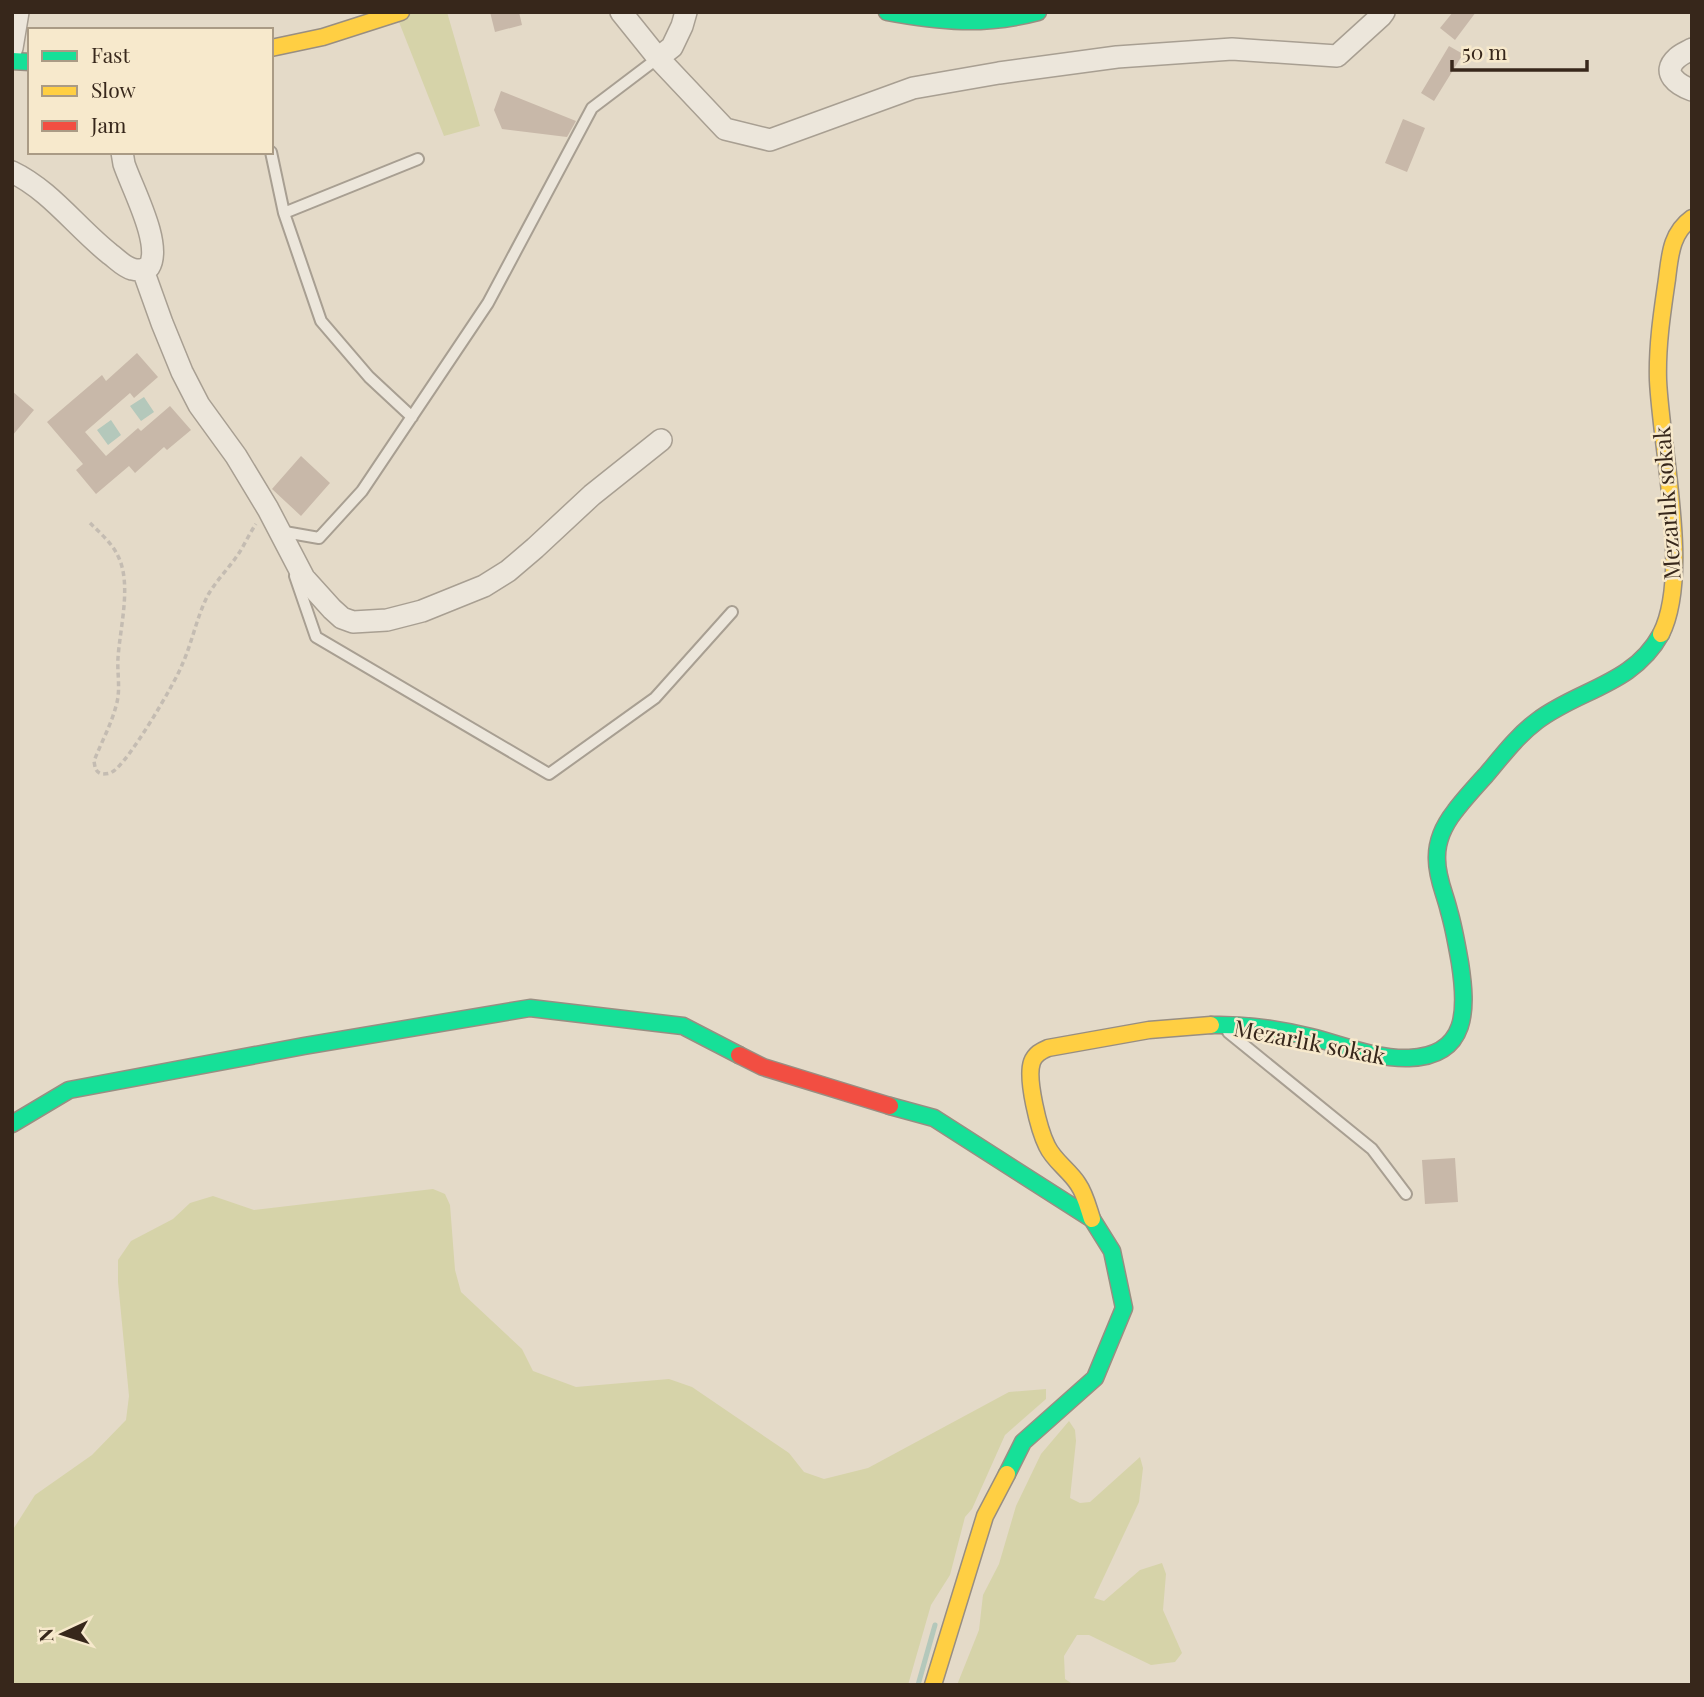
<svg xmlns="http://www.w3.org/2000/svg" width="1704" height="1697" viewBox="0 0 1704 1697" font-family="'Playfair Display',serif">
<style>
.green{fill:#d6d3a9}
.water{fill:#b4c8bb}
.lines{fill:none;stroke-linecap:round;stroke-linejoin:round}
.stream{stroke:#b4c8bb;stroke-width:5}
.building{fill:#c8b8a9}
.lane-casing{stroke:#a89f92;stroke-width:14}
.street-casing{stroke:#a89f92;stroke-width:24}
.fast-casing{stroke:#988e82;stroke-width:19}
.slow-casing{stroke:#988e82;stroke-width:19}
.jam-casing{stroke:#988e82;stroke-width:19}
.path{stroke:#c4bcb2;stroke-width:3.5;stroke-dasharray:5 3.5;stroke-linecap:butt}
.lane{stroke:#ece6db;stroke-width:10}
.street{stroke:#ece6db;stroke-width:21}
.fast{stroke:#16e098;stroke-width:16}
.slow{stroke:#ffcf43;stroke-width:16}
.jam{stroke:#f24e42;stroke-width:16}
.labels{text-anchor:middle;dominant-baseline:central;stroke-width:5;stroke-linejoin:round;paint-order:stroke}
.street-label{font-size:23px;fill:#37271b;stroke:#f7e9cc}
</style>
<rect width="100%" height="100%" fill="#e4dac8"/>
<path class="green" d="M414,12H447L480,126L444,136L397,17Z
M433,1189L445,1194L450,1205L455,1270L461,1292L522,1349L533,1371L576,1387L669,1379L692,1387L789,1453L804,1472L824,1479L868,1468L1009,1392L1046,1389V1399L1005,1435L972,1509L965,1517L950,1575L931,1605L908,1685H12V1531L35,1495L92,1455L126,1420L129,1396L118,1282V1260L131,1241L173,1219L190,1203L213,1196L254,1210Z
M1069,1421L1075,1430L1076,1441L1070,1498L1080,1503L1090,1502L1140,1457L1143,1468L1139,1502L1094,1598L1104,1601L1140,1570L1162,1563L1166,1574L1163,1610L1182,1653L1175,1662L1151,1665L1089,1635H1077L1064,1656L1065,1679L1074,1685H957L979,1630L983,1595L999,1564L1016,1506L1041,1454Z"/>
<path class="water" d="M144,397L154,412L141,421L130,406Z
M111,420L121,435L108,445L97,430Z"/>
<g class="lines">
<path class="stream" d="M918,1685L935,1625"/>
</g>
<path class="building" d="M490,12H519L522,25L495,32Z
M1453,12H1476L1455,40L1440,28Z
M1449,46L1463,54L1434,101L1421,93Z
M501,91L576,121L567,137L502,129L494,110Z
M1403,119L1425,128L1407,172L1385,163Z
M137,353L158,377L134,398L130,393L85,432L106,456L138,428L141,431L170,406L191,430L167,450L164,447L135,473L129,466L96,494L76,470L83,464L47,422L102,375L106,381Z
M12,391L34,410L12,436Z
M301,456L330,483L301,516L272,489Z
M1455,1158L1458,1202L1425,1204L1422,1160Z"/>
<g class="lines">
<g class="lane-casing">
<path id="lane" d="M271,152L284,213L321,321L369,377L412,417
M284,213L418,159
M279,531L319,538L362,491L488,303L592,108L658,58
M295,576L316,637L549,774L655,698L732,612
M1228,1032L1372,1149L1406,1194"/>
</g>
<g class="street-casing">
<path id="street" d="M621,12L658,58L725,129L770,140L913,88L999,73L1117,57L1232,49L1337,56L1381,16L1384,12
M12,48L18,12
M1692,49C1687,52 1681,54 1677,58C1660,73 1678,85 1692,90
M658,58L672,47L682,26L686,12
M12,172C50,190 77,228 110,254C117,259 124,267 132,269C139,271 143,270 149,267C163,245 132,188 124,164L122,152
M143,270L162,323L182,372L199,405L236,456L268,509L304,578L332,609L342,618L353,622L387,620L422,611L484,586L508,571L535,548L592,495L661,440"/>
</g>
<g class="fast-casing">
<path id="fast" d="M887,12C940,22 985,26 1038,12
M12,61L30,62
M1211,1025C1245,1024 1278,1029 1311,1037C1343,1045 1375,1059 1409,1058C1469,1056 1467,1008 1460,963C1457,946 1454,928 1449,911C1445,894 1437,878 1437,860C1436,841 1444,825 1455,811C1464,799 1475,787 1486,775C1502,756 1517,736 1537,721C1579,689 1633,685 1661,634
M890,1106L934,1118L1092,1219L1112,1251L1124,1308L1095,1378L1023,1442L1007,1474
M12,1124L69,1090L304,1046L530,1008L683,1026L739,1055"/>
</g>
<g class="slow-casing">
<path id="slow" d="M271,48L323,37L401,12
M1661,634C1691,575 1661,448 1658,380C1657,346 1662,313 1667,279C1670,255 1671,233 1692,218
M1092,1219C1088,1207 1085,1194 1078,1184C1069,1170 1054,1161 1047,1146C1039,1130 1026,1079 1032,1062C1035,1054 1041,1051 1048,1048L1149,1030L1211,1025
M933,1685L985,1516L1007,1474"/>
</g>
<g class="jam-casing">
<path id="jam" d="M739,1055L763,1067L890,1106"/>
</g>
<path class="path" d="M90,523C100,533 112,543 118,556C132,584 120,627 118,658C117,674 121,690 116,706C111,725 101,743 94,761C95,767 95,772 102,774C104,774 110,774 112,772C127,765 175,683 182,665C192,643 197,616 208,595C216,581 228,569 237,556C244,546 249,534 256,524"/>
<use href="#lane" class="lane"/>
<use href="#street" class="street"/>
<use href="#fast" class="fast"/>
<use href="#slow" class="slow"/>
<use href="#jam" class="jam"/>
</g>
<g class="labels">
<g class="street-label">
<text transform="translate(1666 503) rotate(-94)">Mezarlık sokak</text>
<text transform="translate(1310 1041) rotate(11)">Mezarlık sokak</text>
</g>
</g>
<rect width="1704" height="1697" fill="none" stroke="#37271b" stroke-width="28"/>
<rect x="28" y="28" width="245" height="126" fill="#f7e9cc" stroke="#aa9b85" stroke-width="2"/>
<rect x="42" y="51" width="35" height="10" fill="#16e098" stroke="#aa9b85" stroke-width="2"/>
<text x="91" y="63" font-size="21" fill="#37271b">Fast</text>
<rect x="42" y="86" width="35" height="10" fill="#ffcf43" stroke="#aa9b85" stroke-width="2"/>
<text x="91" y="98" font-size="21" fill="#37271b">Slow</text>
<rect x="42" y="121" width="35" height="10" fill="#f24e42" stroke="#aa9b85" stroke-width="2"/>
<text x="91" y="133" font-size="21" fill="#37271b">Jam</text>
<g transform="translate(63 1634) rotate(266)" stroke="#f7e9cc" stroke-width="5" paint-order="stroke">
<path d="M0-5L12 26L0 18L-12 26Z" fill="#37271b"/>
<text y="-10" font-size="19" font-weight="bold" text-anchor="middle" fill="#37271b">N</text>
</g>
<path d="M1452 60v10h135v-10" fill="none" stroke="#37271b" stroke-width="3.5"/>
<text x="1462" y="60" font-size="21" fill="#37271b" stroke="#f7e9cc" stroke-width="5" paint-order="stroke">50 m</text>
</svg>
